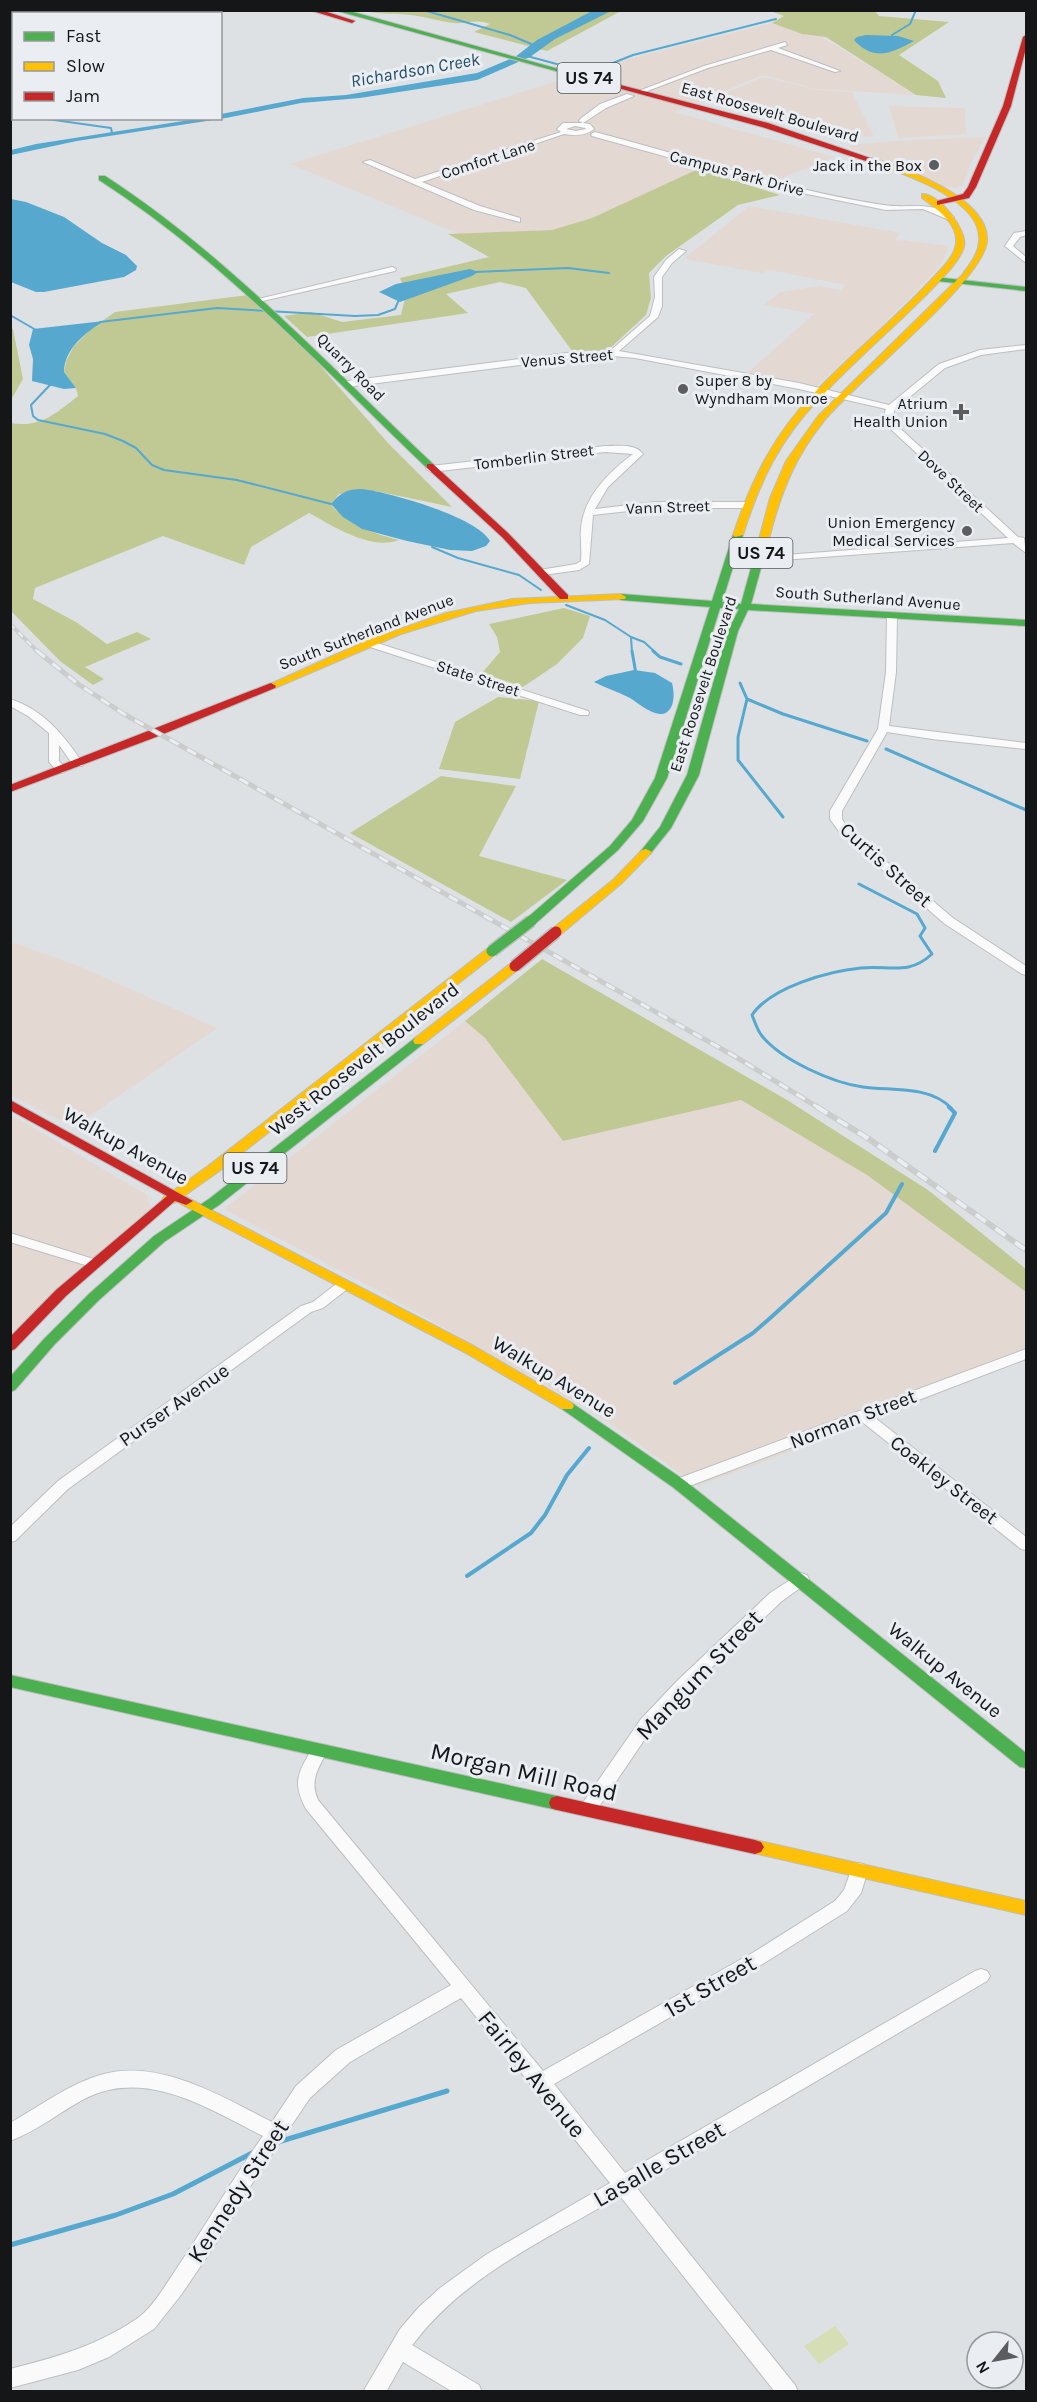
<svg xmlns="http://www.w3.org/2000/svg" width="1037" height="2402" viewBox="0 0 1037 2402" font-family="Karla,sans-serif">
<style>
.commercial{fill:#e3d9d2}
.green{fill:#d6deb5}
.forest{fill:#c0c993}
.water{fill:#56a8cf}
.lines{fill:none;stroke-linecap:round;stroke-linejoin:round}
.stream-far3{stroke:#56a8cf;stroke-width:2}
.stream-far2{stroke:#56a8cf;stroke-width:3}
.stream-far1{stroke:#56a8cf;stroke-width:4}
.stream{stroke:#56a8cf;stroke-width:5}
.street-casing{stroke:#bcbec0;stroke-width:2}
.fast-casing{stroke:#bcbec0;stroke-width:2}
.slow-casing{stroke:#bcbec0;stroke-width:2}
.jam-casing{stroke:#bcbec0;stroke-width:2}
.street{fill:#fafafb;fill-rule:evenodd}
.fast{fill:#4caf50;fill-rule:evenodd}
.slow{fill:#ffc107;fill-rule:evenodd}
.jam{fill:#c62828;fill-rule:evenodd}
.rail-far2-casing{stroke:#cbcccc;stroke-width:4}
.rail-far1-casing{stroke:#cbcccc;stroke-width:5}
.rail-casing{stroke:#cbcccc;stroke-width:6}
.rail-far2{stroke:#eaeef2;stroke-width:2;stroke-dasharray:6;stroke-linecap:butt}
.rail-far1{stroke:#eaeef2;stroke-width:3;stroke-dasharray:10;stroke-linecap:butt}
.rail{stroke:#eaeef2;stroke-width:4;stroke-dasharray:12;stroke-linecap:butt}
.fast-bridge-casing{stroke:#bcbec0;stroke-width:14;stroke-linecap:butt}
.jam-bridge-casing{stroke:#bcbec0;stroke-width:14;stroke-linecap:butt}
.fast-bridge{stroke:#4caf50;stroke-width:11}
.jam-bridge{stroke:#c62828;stroke-width:11}
.poi-dot{fill:#5b5d5f;stroke:#eaeef2;stroke-width:2}
.labels{text-anchor:middle;dominant-baseline:central;stroke-width:6;stroke-linejoin:round;paint-order:stroke}
.far-street-label{font-size:16px;fill:#151618;stroke:#eaeef2}
.far-poi-label{font-size:16px;fill:#151618;stroke:#eaeef2;text-anchor:end}
.far-water-label{font-size:18px;font-style:italic;fill:#244e66;stroke:#eaeef2}
.shield{fill:#eaeef2;stroke:#555759;stroke-width:1.5}
.shield-label{font-size:18px;font-weight:bold;fill:#151618}
.street-label{font-size:20px;fill:#151618;stroke:#eaeef2}
.near-street-label{font-size:24px;fill:#151618;stroke:#eaeef2}
</style>
<rect width="100%" height="100%" fill="#dee1e3"/>
<path class="commercial" d="M772,23L802,34L822,37L916,95L816,89L763,75L675,112L834,157L759,187L698,169L592,218L552,230L459,234L290,164L625,60Z
M763,77L818,90L852,92L874,137L847,136L708,100Z
M889,106L965,108L966,134L898,138Z
M986,137L971,163L962,186L954,188L943,186L851,148L849,145L895,141Z
M749,206L901,233L894,241L904,240L949,246L943,262L935,272L876,332L816,387L747,373L814,314L764,305L780,292L820,286L840,290L846,285L770,270L762,273L684,259Z
M15,943L81,967L217,1028L74,1127L11,1096L10,945Z
M465,1021L485,1038L563,1141L741,1100L867,1175L1026,1292V1350L861,1425L698,1486L595,1413L393,1299L224,1209Z
M10,1114L147,1195L151,1208L10,1337Z"/>
<path class="green" d="M835,2326L849,2344L819,2364L804,2346Z"/>
<path class="forest" d="M365,11H621L547,51L474,32L490,24C472,18 466,25 453,23C439,21 426,17 411,15C393,13 384,15 365,11Z
M770,11H875L879,16L949,22L899,55L938,81L946,98L916,95L826,37L802,34L772,23L784,16Z
M698,169L780,195L738,205L666,256L649,273L651,298L646,315L608,350L572,351L526,288L500,282L446,294L468,313L307,337L284,316L311,312L342,322L401,315L406,294L400,278L489,257L448,234L552,230L592,218Z
M248,295L309,353L388,443L452,507L375,491L339,494L331,504C334,510 337,510 341,514C358,530 378,534 399,540C371,551 333,526 309,513L251,547L244,565L163,536L35,588L33,599L76,622L107,644L137,632L151,639L85,667L104,679L93,685L60,661L11,611L10,423C41,428 55,414 78,396L76,388L64,372L66,361L74,346L90,330L115,312Z
M11,328L13,329L23,379L11,400Z
M564,608L590,616L583,638L557,664L523,687L482,673L500,652L497,637L489,624Z
M498,697L539,701L520,779L439,769L455,722Z
M441,776L516,786L479,856L567,880L511,922L350,833Z
M542,959L787,1100L928,1190L1026,1269V1292L867,1175L741,1100L563,1141L485,1038L465,1021Z"/>
<path class="water" d="M592,11H611L555,39L530,57L477,80L360,98L301,103L226,118L77,141L11,155V150L36,144L196,119L220,118L221,114L303,98L346,95L477,73L515,57L537,40Z
M866,35L898,36L914,41C892,53 874,62 854,40L857,37Z
M11,199L26,202L64,217L102,243L126,255L137,266L136,270L124,277L44,292H36L11,282Z
M470,269L478,272L472,276L400,302L379,292L396,284Z
M104,321C86,332 64,349 64,372L76,388L64,389L32,381L33,359L29,345L33,329Z
M362,489C389,492 477,517 490,541L486,546L472,551L450,550L407,541L362,529L343,517L331,504C340,493 347,489 362,489Z
M634,670L655,673L672,683C675,694 675,714 660,714C649,713 638,703 630,698C618,692 606,688 594,682L606,676Z"/>
<g class="lines">
<path class="stream-far3" d="M423,10L510,35L536,46
M892,35L910,24L916,10
M527,56L579,70L598,69L633,55L776,19
M10,114L14,115
M40,118L111,128L112,133
M475,272L568,268L609,273
M10,315L36,330
M100,322L217,308L355,316L378,315L395,309L400,297
M55,384L50,385L31,405L33,416L38,420L105,434L123,441L136,448L152,465L164,470L237,480L331,504
M432,547L458,558L519,575L541,590
M566,605L605,620L631,637L644,642L655,652
M631,637L632,652"/>
<path class="stream-far2" d="M632,651L636,674
M653,651L660,657L681,664
M740,683L747,699L738,737V760L783,817
M747,699L783,714L867,741
M886,749L1026,810
M859,884L917,914L925,928L920,936L932,954C908,976 890,965 861,968C829,971 771,987 752,1015C755,1022 757,1030 762,1036C781,1060 833,1083 863,1087C891,1091 929,1085 951,1108"/>
<path class="stream-far1" d="M935,1151L955,1113L949,1107
M675,1383L753,1333L768,1320L886,1213L902,1184
M467,1576L531,1533L545,1515L567,1475L589,1448"/>
<path class="stream" d="M278,2142L447,2091
M10,2245L116,2215L173,2194L254,2152"/>
<g class="street-casing">
<path id="street" d="M785,42L787,45L778,48L840,71L835,72L771,50L708,68L642,93L636,92L704,66Z
M627,94L634,96L606,108L583,123L590,124L594,129C585,136 575,136 564,134L422,182L480,206L520,218V222L474,210L363,162L370,160L415,179L561,132L557,129L563,123H583L579,121L580,119L600,104ZM575,126L585,128L586,129L576,131L566,129Z
M595,132C691,157 785,190 883,205C909,209 930,200 954,217L947,219L923,209L886,210L782,189L592,136L591,134Z
M1026,231V235L1020,237L1013,246L1026,257V263L1005,246L1014,233Z
M679,249L686,251L672,263L662,277V306L658,317L619,351L799,383L889,405L939,364L980,350L1026,345V349L981,355L945,368L895,409L891,420L1018,537L1024,538L1026,553L1013,543L756,562V558L759,557L1008,538L883,422L882,420L886,409L799,389L635,358L612,356L575,358L347,387L343,384L347,381L575,352L610,351L650,316L655,297L654,277L666,260Z
M392,267L396,269L395,271L258,302L254,300Z
M605,446C617,446 635,443 643,454L608,487L595,509L655,502H748L753,505L748,508H655L593,515L589,564L579,570L543,575L540,574V570L576,564L581,561C582,550 580,539 581,528C584,496 609,472 633,454L605,452L431,472L426,469L431,466Z
M892,613L897,616L896,672L889,726L1026,743V749L932,739L887,732L842,811V819L848,829L953,918L1026,966V975L1022,974L945,924L840,833L830,819V811L878,729L886,672L887,616Z
M371,641L588,711L589,713L588,715H580L367,646V642Z
M10,699C44,710 65,736 83,764L82,766H74L59,745V761L67,770L62,773L58,772L49,762V733L28,716L10,706Z
M10,1233L100,1261L102,1264L95,1268L10,1242Z
M345,1280L352,1284L350,1287L323,1308L311,1312L68,1489L15,1541L10,1542V1527L58,1481L301,1306L313,1302L340,1281Z
M1026,1349V1359L874,1417L1026,1537V1550L1021,1549L861,1421L684,1488H674L671,1484L674,1480Z
M801,1573L807,1575L809,1579L807,1583L782,1601L690,1688L653,1727L594,1814L588,1816L582,1814L579,1809L582,1804L641,1719L678,1680L770,1593Z
M320,1744L326,1746L328,1750C319,1767 309,1780 318,1800L543,2071L754,1952L835,1901L844,1890L853,1865L859,1863L865,1865L868,1870L861,1893L847,1911L766,1962L554,2084L625,2173L975,1971L981,1969L987,1971L990,1976L987,1981L636,2187L795,2385L798,2392H775L620,2196C549,2238 465,2275 414,2343L412,2345L479,2385L482,2392H453L403,2362L386,2392H363L400,2329L419,2307L440,2288L487,2254L610,2183L461,1998L350,2062L310,2098L247,2191L219,2239L181,2295L154,2329L109,2357L78,2370L10,2388V2369C57,2357 97,2346 138,2318C152,2308 165,2286 175,2271C205,2227 232,2180 263,2136C209,2109 147,2068 86,2098C61,2111 37,2131 10,2141V2123C40,2106 70,2083 104,2074C161,2059 222,2097 272,2122L296,2086L336,2050L451,1985L306,1809C291,1781 299,1771 314,1746Z"/>
</g>
<g class="fast-casing">
<path id="fast" d="M334,10H346L609,83L603,84Z
M99,176H105C227,255 328,365 433,464V468H427C322,368 221,258 99,180Z
M934,277L1026,287V291L937,281L933,279Z
M738,532L743,535L722,602L741,604L759,539L764,536L769,539L751,604L1026,620V626L748,610L738,631L699,775L671,828L650,854H642L640,852L660,827L687,775L728,631L739,609L720,608L667,778L643,821L618,850L535,924H527L525,921L527,918L610,846L632,820L655,778L710,607L621,600L616,597L621,594L712,601L733,535Z
M419,1037L425,1041L423,1044L219,1205L164,1242L99,1300L54,1345L15,1390L10,1392V1377L44,1339L89,1294L154,1236L209,1199L415,1038Z
M567,1401L572,1403L684,1480L1026,1753V1768L1020,1767L674,1488L562,1409L560,1406L562,1403Z
M10,1675L557,1796L563,1798L565,1803L563,1808L557,1810L10,1687Z"/>
</g>
<g class="slow-casing">
<path id="slow" d="M872,158C905,168 990,198 987,241C984,281 854,383 824,421C795,456 780,495 769,539L761,541L759,539L770,498L786,461L818,416L962,275C969,265 978,255 979,242C984,199 901,173 869,162L868,160Z
M922,194C939,193 968,230 964,247C959,262 944,276 934,287C897,325 856,359 820,398C780,439 760,481 743,535L735,537L733,535C752,478 774,434 816,391C852,354 892,321 928,283C937,273 951,261 955,248C962,226 937,209 922,198Z
M621,594L626,597L625,599L530,603L476,611L401,634L275,688L271,689L266,686L368,640L446,613L512,599Z
M646,849L652,852L622,883L560,935H552L550,932L552,929L614,879L642,850Z
M492,947L498,951L496,954L218,1172L174,1203H164L162,1200L164,1197L208,1166L488,948Z
M515,962L521,966L519,969L423,1044H415L413,1041L415,1038L511,963Z
M186,1197L474,1346L572,1403L574,1406L572,1409H562L464,1352L181,1204L179,1201Z
M755,1840L1026,1901V1915L749,1852L746,1847L749,1842Z"/>
</g>
<g class="jam-casing">
<path id="jam" d="M309,10H321L355,21L352,23Z
M1026,35V48L1011,106L976,187L969,198L937,205V201L963,194L968,187L1003,106L1023,37Z
M605,81L768,123L876,160L869,162L762,127L603,84L601,83Z
M427,464H433L508,533L568,595V599H560L502,537L427,468Z
M271,683L276,686L275,688L156,737L10,792V785Z
M10,1100L193,1201L186,1205L175,1201L66,1296L15,1349L10,1351V1337L56,1290L167,1196L10,1110Z
M557,1796L755,1840L761,1842L764,1847L761,1852L755,1854L557,1810L551,1808L549,1803L551,1798Z"/>
</g>
<use href="#street" class="street"/>
<use href="#fast" class="fast"/>
<use href="#slow" class="slow"/>
<use href="#jam" class="jam"/>
<g class="rail-far2-casing">
<path id="rail-far2" d="M10,624L38,652"/>
</g>
<g class="rail-far1-casing">
<path id="rail-far1" d="M37,651L78,684L124,714L736,1057L819,1108"/>
</g>
<g class="rail-casing">
<path id="rail" d="M817,1107L869,1139L1026,1250"/>
</g>
<use href="#rail-far2" class="rail-far2"/>
<use href="#rail-far1" class="rail-far1"/>
<use href="#rail" class="rail"/>
<g class="fast-bridge-casing">
<path id="fast-bridge" d="M492,951L531,921"/>
</g>
<g class="jam-bridge-casing">
<path id="jam-bridge" d="M515,966L556,932"/>
</g>
<use href="#fast-bridge" class="fast-bridge"/>
<use href="#jam-bridge" class="jam-bridge"/>
</g>
<g class="poi-dot">
<circle cx="934" cy="165" r="6"/>
<circle cx="683" cy="389" r="6"/>
<path d="M958 403h6v6h6v6h-6v6h-6v-6h-6v-6h6z"/>
<circle cx="967" cy="531" r="6"/>
</g>
<g class="labels">
<g class="far-street-label">
<text transform="translate(770 112) rotate(16)">East Roosevelt Boulevard</text>
<text transform="translate(488 159) rotate(-18)">Comfort Lane</text>
<text transform="translate(737 173) rotate(15)">Campus Park Drive</text>
<text transform="translate(567 358) rotate(-5)">Venus Street</text>
<text transform="translate(351 367) rotate(45)">Quarry Road</text>
<text transform="translate(534 457) rotate(-7)">Tomberlin Street</text>
<text transform="translate(951 481) rotate(43)">Dove Street</text>
<text transform="translate(668 507) rotate(-2)">Vann Street</text>
<text transform="translate(868 598) rotate(4)">South Sutherland Avenue</text>
<text transform="translate(366 632) rotate(-21)">South Sutherland Avenue</text>
<text transform="translate(478 678) rotate(18)">State Street</text>
<text transform="translate(703 684) rotate(-72)">East Roosevelt Boulevard</text>
</g>
<g class="far-poi-label">
<text x="922" y="165">Jack in the Box</text>
<text x="695" y="380" text-anchor="start">Super 8 by<tspan x="695" dy="18">Wyndham Monroe</tspan></text>
<text x="948" y="403">Atrium<tspan x="948" dy="18">Health Union</tspan></text>
<text x="955" y="522">Union Emergency<tspan x="955" dy="18">Medical Services</tspan></text>
</g>
<g class="far-water-label">
<text transform="translate(415 70) rotate(-10)">Richardson Creek</text>
</g>
<g class="shield">
<rect x="557.5" y="63" width="63" height="30" rx="4.5"/>
<rect x="729.5" y="538" width="63" height="30" rx="4.5"/>
<rect x="223.5" y="1153" width="63" height="30" rx="4.5"/>
</g>
<g class="shield-label">
<text x="589" y="78">US 74</text>
<text x="761" y="553">US 74</text>
<text x="255" y="1168">US 74</text>
</g>
<g class="street-label">
<text transform="translate(886 865) rotate(42)">Curtis Street</text>
<text transform="translate(364 1059) rotate(-38)">West Roosevelt Boulevard</text>
<text transform="translate(126 1146) rotate(29)">Walkup Avenue</text>
<text transform="translate(554 1377) rotate(31)">Walkup Avenue</text>
<text transform="translate(174 1405) rotate(-35)">Purser Avenue</text>
<text transform="translate(853 1419) rotate(-21)">Norman Street</text>
<text transform="translate(944 1480) rotate(38)">Coakley Street</text>
<text transform="translate(945 1670) rotate(39)">Walkup Avenue</text>
</g>
<g class="near-street-label">
<text transform="translate(699 1675) rotate(-46)">Mangum Street</text>
<text transform="translate(524 1772) rotate(13)">Morgan Mill Road</text>
<text transform="translate(710 1986) rotate(-30)">1st Street</text>
<text transform="translate(532 2074) rotate(51)">Fairley Avenue</text>
<text transform="translate(659 2164) rotate(-30)">Lasalle Street</text>
<text transform="translate(238 2191) rotate(-57)">Kennedy Street</text>
</g>
</g>
<rect width="1037" height="2402" fill="none" stroke="#151618" stroke-width="24"/>
<rect x="12" y="12" width="210" height="108" fill="#eaeef2" stroke="#95989b" stroke-width="1.5"/>
<rect x="24" y="32" width="30" height="9" fill="#4caf50" stroke="#95989b" stroke-width="1.5"/>
<text x="66" y="42" font-size="18" fill="#151618">Fast</text>
<rect x="24" y="62" width="30" height="9" fill="#ffc107" stroke="#95989b" stroke-width="1.5"/>
<text x="66" y="72" font-size="18" fill="#151618">Slow</text>
<rect x="24" y="92" width="30" height="9" fill="#c62828" stroke="#95989b" stroke-width="1.5"/>
<text x="66" y="102" font-size="18" fill="#151618">Jam</text>
<g transform="translate(995 2360) rotate(239)"><circle r="28" fill="#eaeef2" stroke="#95989b" stroke-width="1.5"/>
<path d="M0-4.5L10 22L0 15L-10 22Z" fill="#5b5d5f"/>
<text y="-9" font-size="16" font-weight="bold" text-anchor="middle" fill="#151618">N</text>
</g>
</svg>
